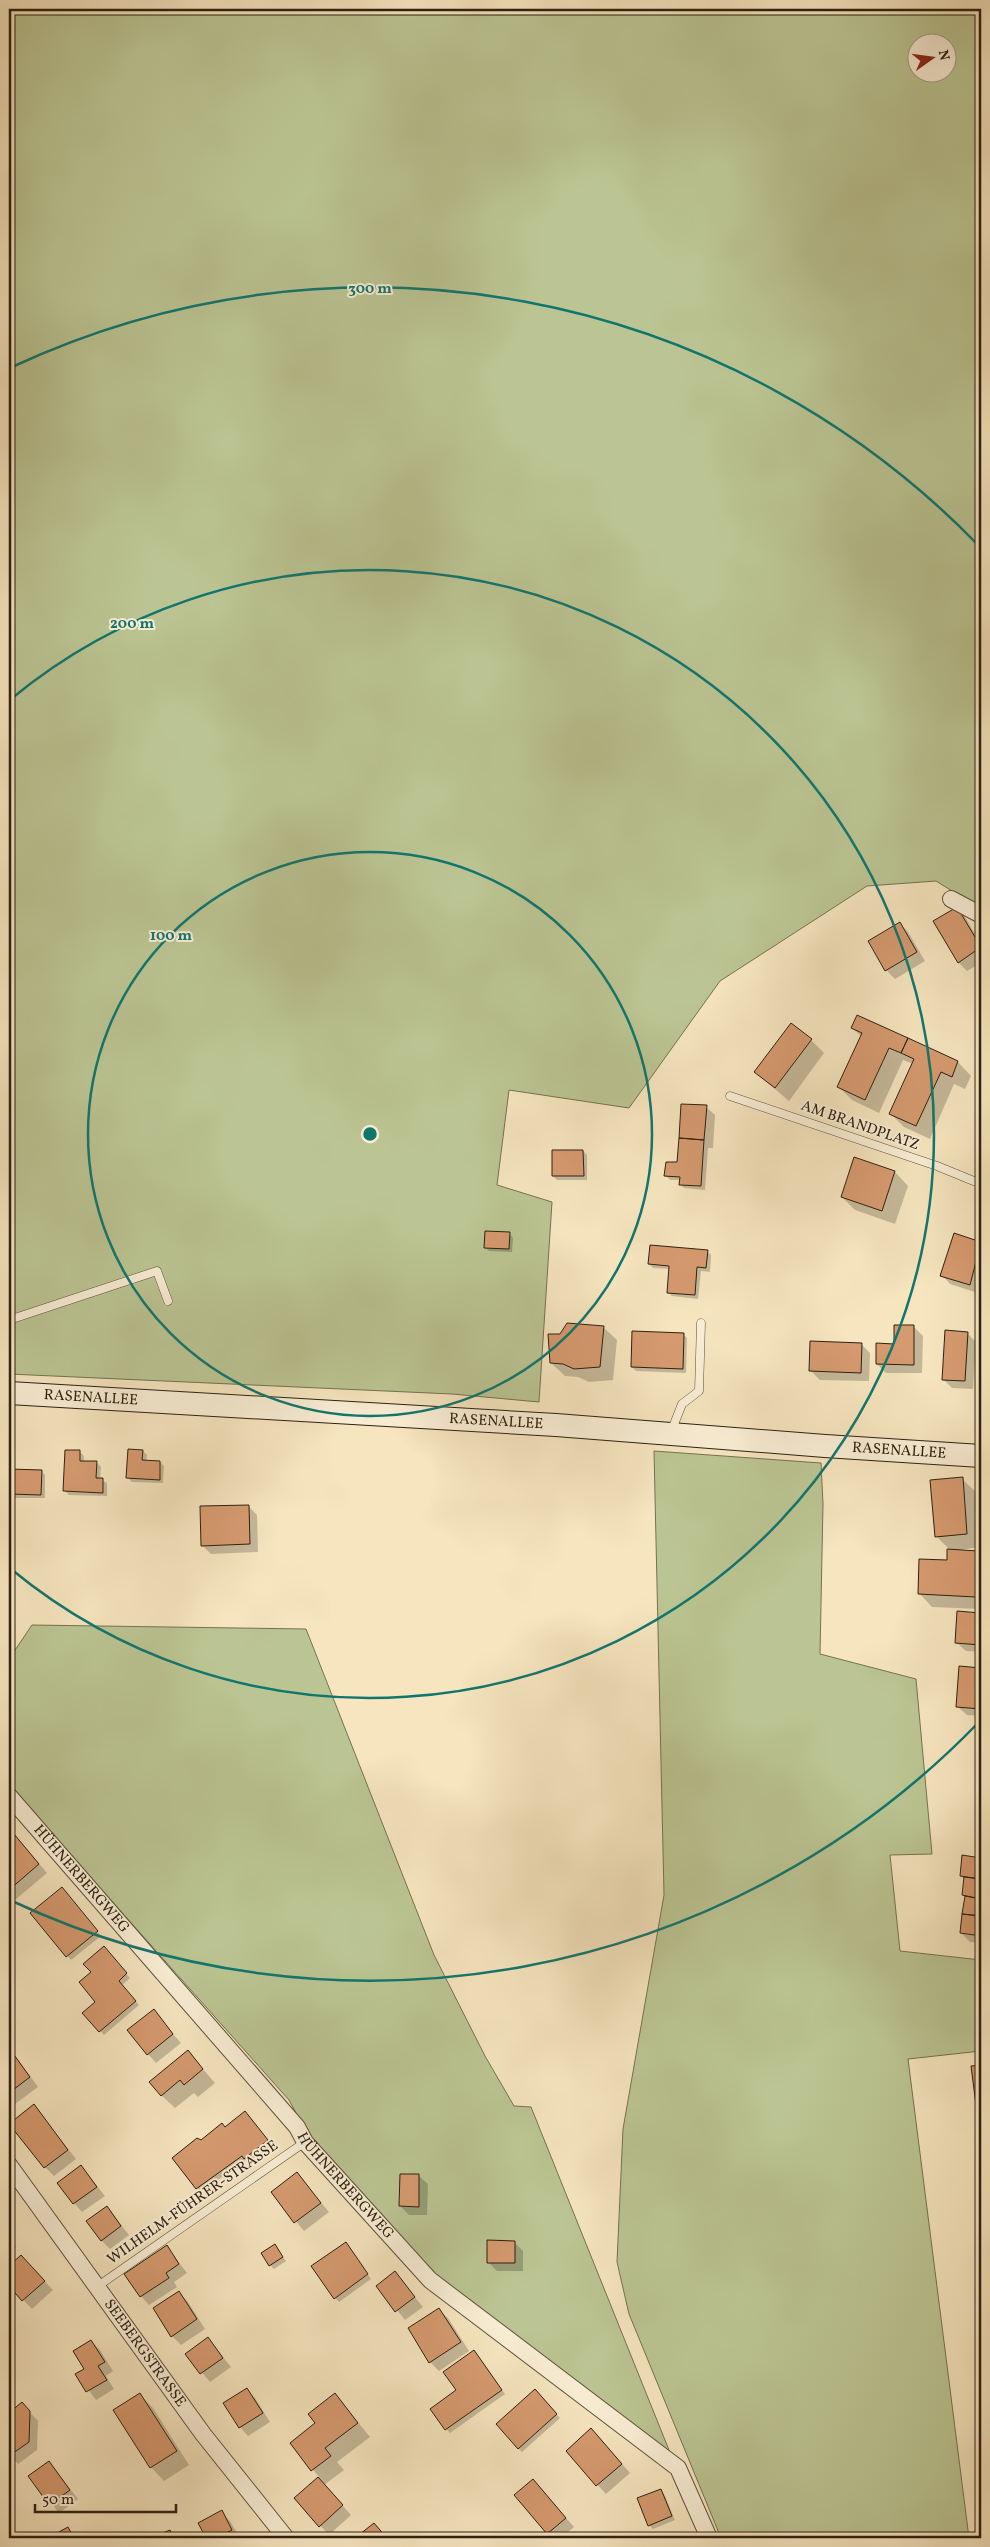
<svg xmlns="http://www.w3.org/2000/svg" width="990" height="2547" viewBox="0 0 990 2547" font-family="Vollkorn,serif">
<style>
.green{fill:#bbc593;stroke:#747252;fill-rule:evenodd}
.shadow{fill:#0003}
.building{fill:#d69a6f;stroke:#2d2011}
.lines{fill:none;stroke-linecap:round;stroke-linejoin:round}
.service-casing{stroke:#5f513c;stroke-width:9}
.minor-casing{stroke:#5f513c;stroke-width:18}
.secondary-casing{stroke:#2d2011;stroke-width:24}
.service{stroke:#f9eed5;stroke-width:8}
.minor{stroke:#f9eed5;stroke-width:16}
.secondary{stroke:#f9eed5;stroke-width:22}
.ring{fill:none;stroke:#0f766e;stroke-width:2.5}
.labels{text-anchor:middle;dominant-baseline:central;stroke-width:4;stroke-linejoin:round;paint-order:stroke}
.street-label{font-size:15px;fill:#2d2011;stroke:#f9eed5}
.centre{fill:#0f766e;stroke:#f9eed5;stroke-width:2.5}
.ring-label{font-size:15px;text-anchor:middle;font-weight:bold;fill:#0f766e;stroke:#f9eed5;stroke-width:4;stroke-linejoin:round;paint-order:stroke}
</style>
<rect width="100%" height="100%" fill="#f6e5bf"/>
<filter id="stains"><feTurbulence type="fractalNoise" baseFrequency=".004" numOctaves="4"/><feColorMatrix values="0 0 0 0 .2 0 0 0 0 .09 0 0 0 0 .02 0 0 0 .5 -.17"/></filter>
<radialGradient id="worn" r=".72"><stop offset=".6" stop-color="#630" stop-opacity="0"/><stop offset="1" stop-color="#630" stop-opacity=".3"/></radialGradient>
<path class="green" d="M9,9H981V909L936,881L867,886L720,981L629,1108L509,1090L497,1185L552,1202L539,1402L452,1394L9,1374ZM918,42H948V72H918Z
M654,1451L821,1463L823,1504L820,1654L916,1679L932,1854L890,1855L900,1951L981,1960V2051L908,2059L969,2538H721L629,2314L617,2262L623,2129L664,1895Z
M32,1625L306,1629L434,1955L485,2056L514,2106L531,2107L671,2455L423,2268L310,2139L289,2100L9,1786V1659Z"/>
<path class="shadow" d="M957,908L965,917L981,944V963L967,971L959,963L934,922Z
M900,924L908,932L925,961L895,979L886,970Z
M857,1017L958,1062L971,1076L965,1089L954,1084L930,1139L904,1127L890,1113L913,1064L903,1060L879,1113L852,1100L839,1087L862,1037L852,1028Z
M811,1040L824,1053L789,1101L755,1072Z
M706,1107L715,1115L713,1148H708L705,1190L684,1188L680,1184V1180H670L666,1176L678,1164Z
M583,1151L587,1155V1180H557L553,1176Z
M855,1159L895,1172L908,1186L895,1224L855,1210L842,1197Z
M509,1233L513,1238L512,1252L489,1251L485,1247Z
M955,1234L981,1243V1284L978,1293L950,1284L942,1275Z
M707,1251L711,1255L710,1272L701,1271L698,1299L672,1296L668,1292L670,1269L653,1268L649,1264Z
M603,1327L617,1340L613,1380L589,1382L578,1377L565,1376L551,1363Z
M914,1327L923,1336L922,1373H886L877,1364Z
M967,1333L976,1342L973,1389L952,1388L943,1379Z
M683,1334L687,1338L686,1373L636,1371L632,1367Z
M861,1344L870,1353L869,1381L820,1380L811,1371Z
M143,1451L147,1455L146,1462H160L164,1466L163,1483L132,1482L128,1478Z
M80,1452L84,1456V1462L97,1463L101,1467L100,1479L107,1483V1496L69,1495L65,1491Z
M9,1471H41L45,1475V1498H9Z
M962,1479L976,1492L980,1547L952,1551L978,1552L981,1556V1609L932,1607L919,1593L948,1561L951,1551L936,1536Z
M248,1506L257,1515L258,1552L211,1554L202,1545Z
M958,1613L981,1614V1652L966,1651L957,1643Z
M960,1667L981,1669V1716L967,1715L958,1707Z
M9,1828L47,1873L15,1900L9,1894Z
M963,1857L981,1859V1943L970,1942L961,1933L966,1897L963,1895L965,1880L961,1876Z
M66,1893L101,1936L71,1960L32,1913Z
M108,1952L130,1978L122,1985L139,2005L104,2035L84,2013L97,2002L92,1972Z
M153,2011L181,2043L156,2063L148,2054Z
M9,2047L38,2087L11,2107L9,2105Z
M188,2052L215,2083L198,2097L194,2093L175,2108L161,2095Z
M981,2066V2116L978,2113L973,2067Z
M34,2106L76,2159L54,2176L45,2167Z
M249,2117L271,2145L249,2162L247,2159L201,2192L173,2158Z
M81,2166L105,2196L82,2212L74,2203Z
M297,2174L329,2212L304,2231L272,2193Z
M419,2176L428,2184L427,2215H409L400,2206Z
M107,2207L129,2235L110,2249L101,2240Z
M9,2237L16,2247L9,2252Z
M514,2242L523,2251V2271H497L488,2262Z
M275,2245L286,2261L274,2269L270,2265Z
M167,2247L187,2273L174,2282L177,2287L149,2305L141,2296Z
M350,2248L371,2279L339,2302L335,2298Z
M21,2257L53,2290L32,2309L9,2285V2268Z
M395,2273L423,2307L405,2320L378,2286Z
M179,2293L188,2302L205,2329L181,2345L172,2336Z
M439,2310L448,2318L469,2351L439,2371L430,2362Z
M208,2339L231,2367L210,2382L187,2354Z
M91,2341L100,2350L113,2371L106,2376L114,2389L96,2400L77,2375L86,2369Z
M474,2352L505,2394L450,2433L446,2429L458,2391Z
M246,2389L255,2398L270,2422L248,2436L240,2427Z
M139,2394L153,2408L189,2465L164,2481L151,2467Z
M335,2394L370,2437L337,2462L344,2470L324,2485L351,2515L329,2535L295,2498L319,2477L291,2443L317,2423Z
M539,2395L560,2418L522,2452L518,2448Z
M22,2404L38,2421L37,2450L18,2464L9,2455V2414Z
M600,2439L630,2473L606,2494L567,2451Z
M49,2462L78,2499L59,2513L30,2476Z
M533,2480L574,2527L561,2538H553L516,2495Z
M660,2490L664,2494L675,2520L653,2529L649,2525Z
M221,2512L230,2521L240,2538H207L200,2524Z
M68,2529L77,2538H51Z
M170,2531L177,2538H153Z
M679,2535L683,2538H671Z"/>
<path class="building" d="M957,907L981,947L958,963L933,921Z
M900,922L917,952L885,971L868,941Z
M857,1015L908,1038L901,1053L889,1048L865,1100L837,1087L862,1033L851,1028Z
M791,1023L812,1039L775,1088L754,1072Z
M908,1038L958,1061L952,1077L941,1072L916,1126L889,1114L914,1059L901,1053Z
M681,1104L707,1105L704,1140L679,1138Z
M679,1138L704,1140L701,1186L679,1185L680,1177L664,1176L666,1162H677Z
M981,1149V1164L975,1162Z
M552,1150H583L584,1176H552Z
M854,1157L895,1171L882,1211L841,1197Z
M485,1231L510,1232L509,1249L484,1248Z
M954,1233L981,1242L970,1285L940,1276Z
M650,1245L708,1250L706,1268L697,1267L695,1295L667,1293L669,1266L648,1264Z
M567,1323L604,1326L600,1367L574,1369L563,1364L550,1363L548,1334H560Z
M894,1325H914V1365L876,1364V1343L894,1344Z
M945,1330L968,1332L965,1381L942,1380Z
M632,1331L684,1333L683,1369L631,1367Z
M810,1341L862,1343L861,1373L809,1371Z
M128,1449L143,1450L142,1460L160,1461V1480L126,1478Z
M65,1450H80V1461H97L96,1478H103V1493L63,1491Z
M9,1469L42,1470L41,1495L9,1494Z
M963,1477L967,1534L935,1537L930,1480Z
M249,1505L250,1544L201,1546L200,1506Z
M947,1549L978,1551L976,1597L918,1594L919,1559L947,1560Z
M957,1611L981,1613V1645L955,1643Z
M959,1666L981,1668V1709L956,1707Z
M981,1795V1837L979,1838L976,1803Z
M9,1828L39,1864L9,1890Z
M962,1855L981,1858V1879L960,1876Z
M964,1877L981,1879V1899L962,1895Z
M62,1887L98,1931L66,1957L30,1913Z
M965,1896L981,1899V1916L962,1914Z
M962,1914L981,1916V1936L960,1933Z
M104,1946L127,1973L119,1981L136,2001L99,2032L82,2013L95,2002L79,1982L91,1972L83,1964Z
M154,2009L173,2034L147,2055L127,2030Z
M9,2048L30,2077L9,2093Z
M188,2050L203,2069L184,2085L180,2080L161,2096L149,2082Z
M981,2065V2113H977L971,2066Z
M34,2104L68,2150L44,2168L9,2124Z
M245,2111L268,2140L244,2159L242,2156L196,2189L172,2158L197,2138L201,2140L222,2123L225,2127Z
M81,2165L97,2187L73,2204L57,2183Z
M297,2172L321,2203L294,2223L271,2192Z
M400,2174H419V2207L399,2206Z
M107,2206L121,2226L101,2241L86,2221Z
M487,2240L515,2241V2263H487Z
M346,2242L368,2274L334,2299L311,2266Z
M275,2244L283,2257L269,2266L261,2253Z
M167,2245L179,2264L166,2273L169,2278L140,2297L124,2274Z
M21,2255L45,2281L22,2301L9,2286V2266Z
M395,2271L415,2297L395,2312L376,2286Z
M179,2291L197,2319L171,2337L153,2308Z
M439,2308L461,2342L429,2363L408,2328Z
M208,2337L223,2358L200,2374L185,2354Z
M91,2340L105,2362L98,2366L107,2380L86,2392L75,2374L84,2369L73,2351Z
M474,2350L502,2390L445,2430L430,2409L456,2390L443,2372Z
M247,2388L263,2413L239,2428L223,2403Z
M535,2389L557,2414L518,2449L496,2424Z
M140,2393L177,2451L150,2468L113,2410Z
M335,2393L358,2423L325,2448L331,2456L311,2471L290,2443L315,2423L308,2414Z
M22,2402L30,2411L29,2442L9,2456V2413Z
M591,2428L622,2464L596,2486L566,2451Z
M49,2461L70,2490L49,2505L28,2476Z
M318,2477L343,2505L319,2527L294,2498Z
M533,2479L566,2518L547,2534L514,2495Z
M661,2489L672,2516L648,2526L637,2498Z
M222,2510L232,2530L217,2538H206L198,2523Z
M374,2523L387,2538H355Z
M68,2527L74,2538H48Z
M170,2530L174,2538H150Z"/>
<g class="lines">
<g class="service-casing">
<path id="service" d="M730,1096L937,1166L981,1184
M9,1320L157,1271L168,1301
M671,1432L682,1404L699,1391L701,1323
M98,2286L305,2142"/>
</g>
<g class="minor-casing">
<g id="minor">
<path d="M951,899L981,915"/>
<path id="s1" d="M9,1796L297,2127L305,2142L430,2280L678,2468L709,2538"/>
<path id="s2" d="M9,2165L203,2434L286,2538"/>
</g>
</g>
<g class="secondary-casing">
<g id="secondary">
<path id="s3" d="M9,1393L556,1425L825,1446L981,1456"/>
</g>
</g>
<use href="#service" class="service"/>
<use href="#minor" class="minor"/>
<use href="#secondary" class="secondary"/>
</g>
<g class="ring">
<circle cx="370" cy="1134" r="282"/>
<path d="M11 699A564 564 0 1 1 11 1569"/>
<path d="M979 1722A846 846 0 0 1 12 1901M12 367A846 846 0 0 1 979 546"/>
</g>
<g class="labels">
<g class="street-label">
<text transform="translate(860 1126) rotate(19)">AM BRANDPLATZ</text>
<text stroke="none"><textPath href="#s3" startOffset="82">RASENALLEE</textPath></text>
<text stroke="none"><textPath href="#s3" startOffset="488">RASENALLEE</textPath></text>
<text stroke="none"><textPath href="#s3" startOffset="892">RASENALLEE</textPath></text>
<text stroke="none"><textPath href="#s1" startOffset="110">HÜHNERBERGWEG</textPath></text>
<text stroke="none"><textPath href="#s1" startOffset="515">HÜHNERBERGWEG</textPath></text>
<text transform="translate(193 2203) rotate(-35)">WILHELM-FÜHRER-STRASSE</text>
<text stroke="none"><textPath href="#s2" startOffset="232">SEEBERGSTRASSE</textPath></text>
</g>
</g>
<circle cx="370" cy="1134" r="8" class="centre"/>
<g class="ring-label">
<text x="370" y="293">300 m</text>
<text x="132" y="628">200 m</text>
<text x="171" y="940">100 m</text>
</g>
<rect width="990" height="2547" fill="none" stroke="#f6e5bf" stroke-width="30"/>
<rect x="10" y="10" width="970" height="2527" fill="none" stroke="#2d2011" stroke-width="2.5"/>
<rect x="15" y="15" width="960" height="2517" fill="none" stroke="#2d2011"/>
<g transform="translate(932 58) rotate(76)"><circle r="24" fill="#f9eed5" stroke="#a79c87"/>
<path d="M0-4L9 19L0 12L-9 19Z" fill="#8f2418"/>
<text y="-8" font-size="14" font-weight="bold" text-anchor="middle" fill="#2d2011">N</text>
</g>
<path d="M35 2504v8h141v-8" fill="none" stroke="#2d2011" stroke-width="2.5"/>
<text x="42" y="2504" font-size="15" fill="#2d2011" stroke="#f9eed5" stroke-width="4" paint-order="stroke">50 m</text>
<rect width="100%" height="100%" filter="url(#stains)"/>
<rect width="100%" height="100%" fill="url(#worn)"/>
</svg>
